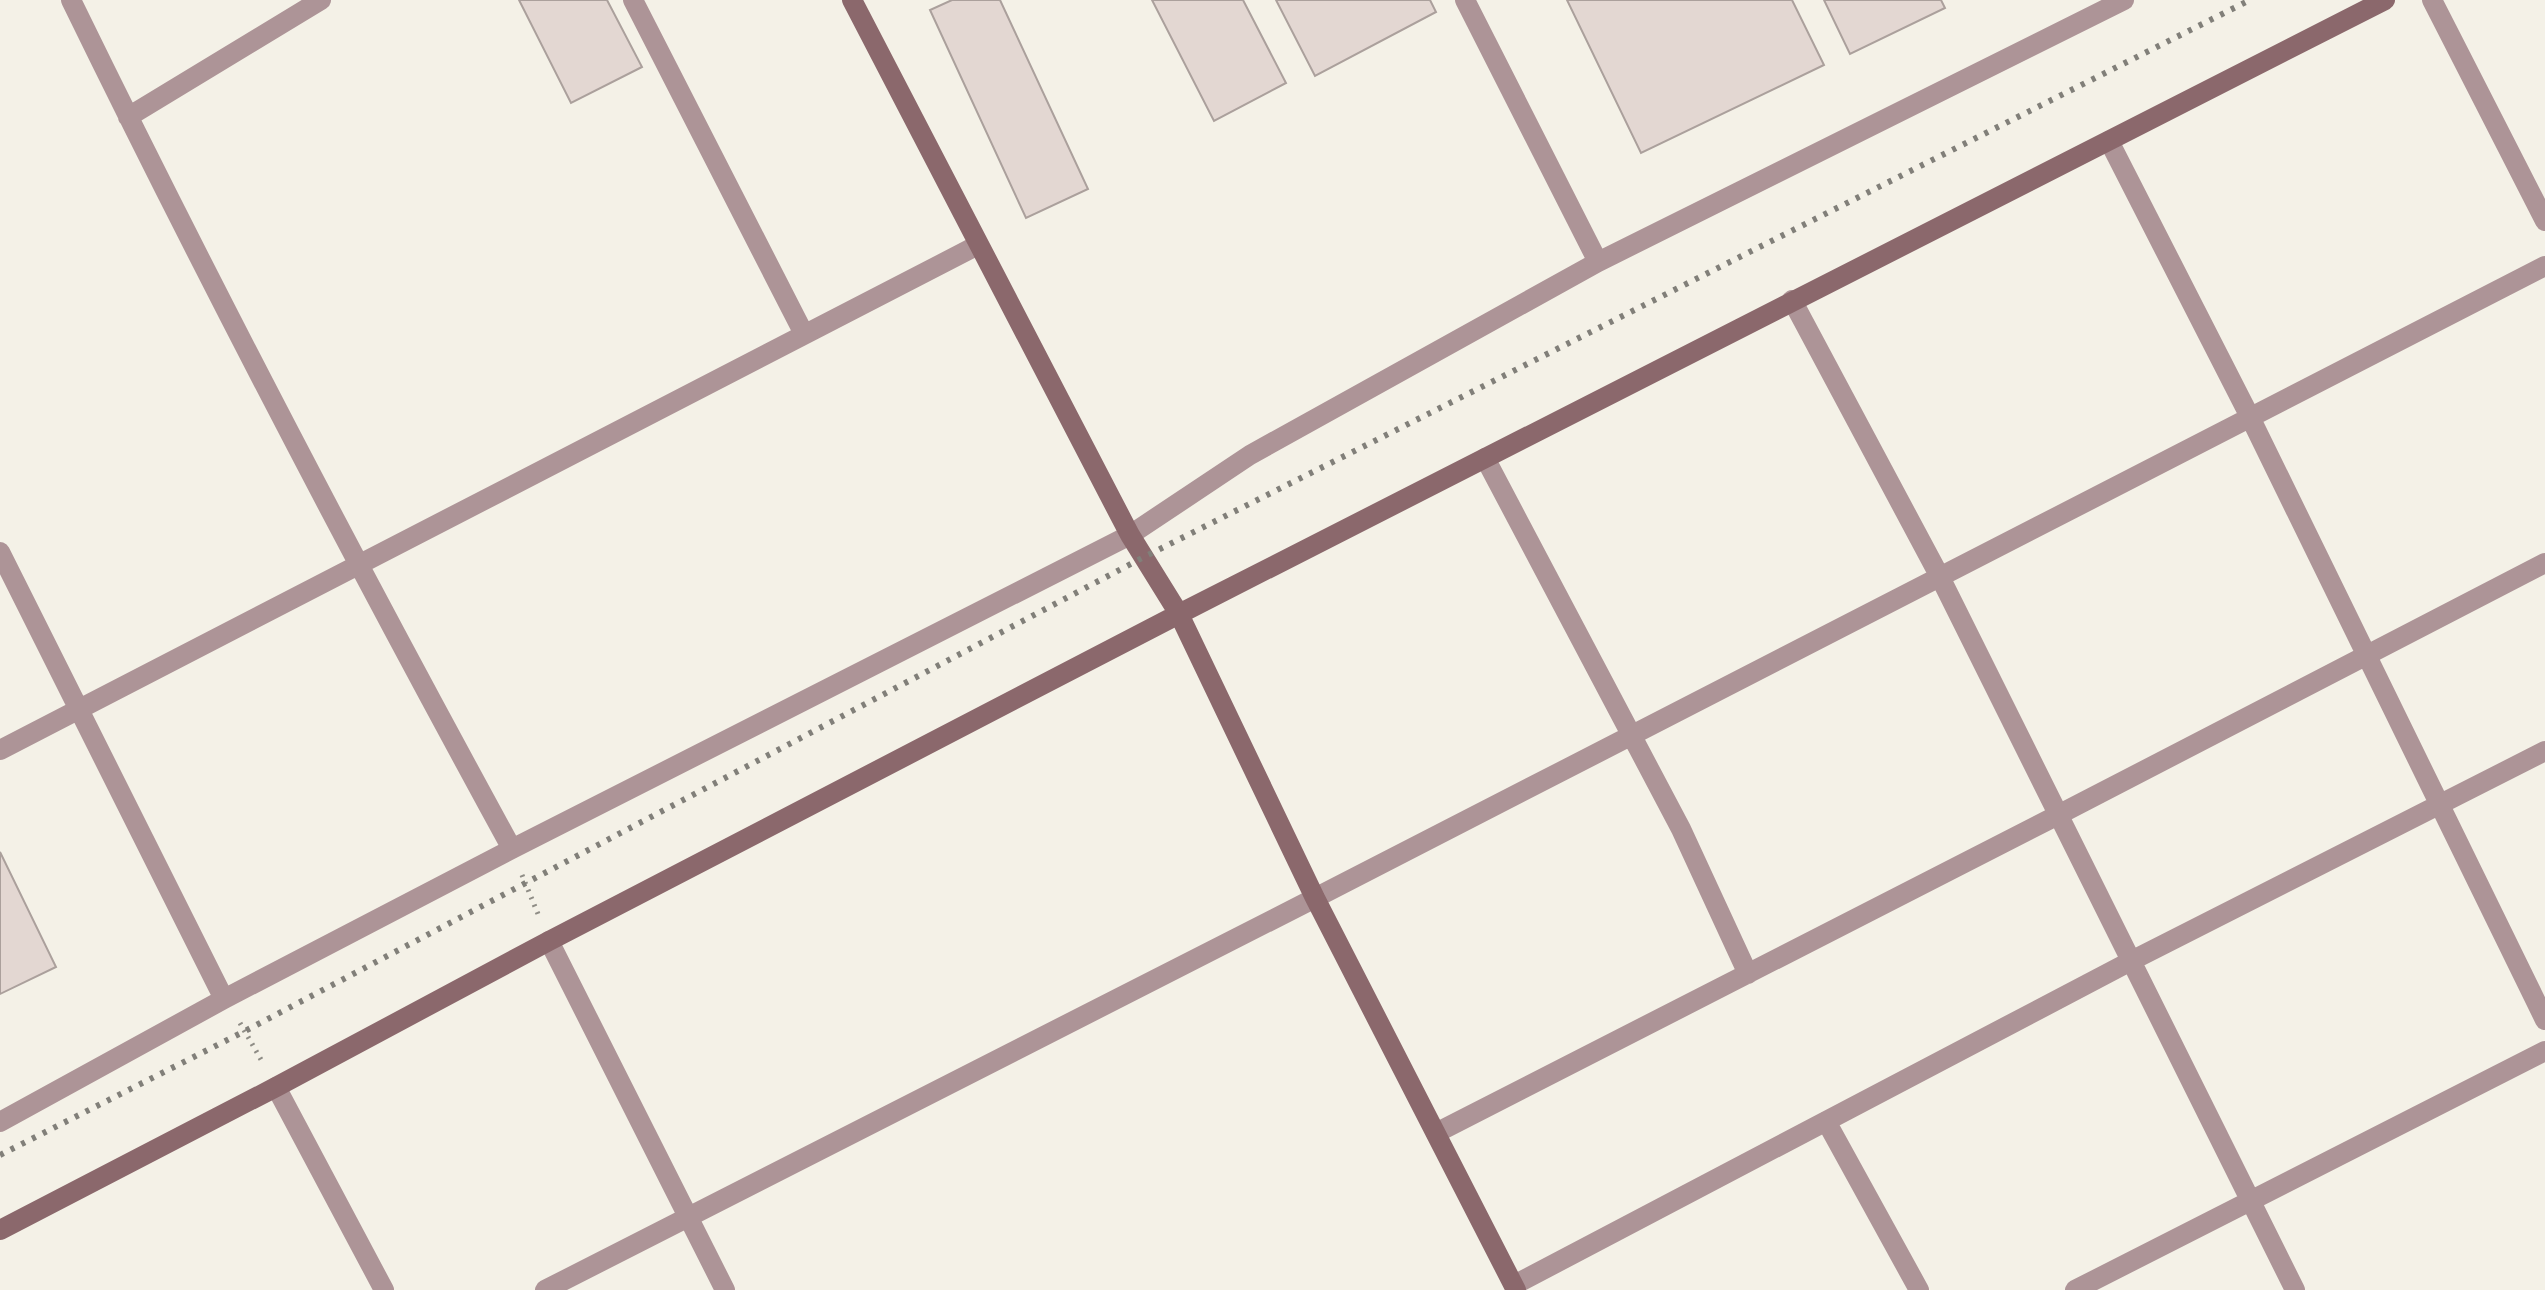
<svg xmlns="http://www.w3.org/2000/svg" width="2545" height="1290" viewBox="0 0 2545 1290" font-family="'Sofia Sans Condensed',sans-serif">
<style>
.building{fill:#e3d7d2;stroke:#aba09c;stroke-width:2}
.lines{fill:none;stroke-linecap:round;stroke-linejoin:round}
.path{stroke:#8f8d86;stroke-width:5;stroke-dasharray:2 6;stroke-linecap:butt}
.street{stroke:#ad9497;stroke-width:20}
.secondary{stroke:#8b686c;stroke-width:20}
.rail{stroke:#817f79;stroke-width:6;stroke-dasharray:4 8;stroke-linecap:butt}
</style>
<rect width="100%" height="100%" fill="#f4f1e7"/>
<path class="building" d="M519,0H607L642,67L571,103Z
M952,0H1000L1088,189L1026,218L930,10Z
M1152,0H1243L1286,83L1214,121Z
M1276,0H1430L1436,12L1315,76Z
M1567,0H1792L1824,65L1641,153Z
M1824,0H1941L1945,8L1850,54Z
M0,852L56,967L0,994Z"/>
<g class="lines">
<path class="path" d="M522,875L538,914
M240,1023L263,1063"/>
<path class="street" d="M71,0C211,287 359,569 512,849
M633,0L804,334
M1465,0L1598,262
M2432,0L2545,221
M128,117L321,0
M2109,141L2250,417L2545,1020
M1792,300L1940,577L2295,1290
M1485,458L1681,829L1748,974
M0,552L224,999
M0,750L978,245
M549,941L725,1290
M276,1087L384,1290
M1826,1121L1919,1290
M0,1122L224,999L512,849L1130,535L1250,455L1598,262L2124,0
M1436,1133L2058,815L2545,563
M1514,1285L2131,961L2545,751
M545,1290L1315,898L2545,266
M2075,1290L2545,1051"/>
<path class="secondary" d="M852,0L1130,535L1179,614L1315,898L1516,1290
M0,1230L276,1087L549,941L1179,614L2385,0"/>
<path class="rail" d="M0,1155L245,1031L1144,557L2250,0"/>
</g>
</svg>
